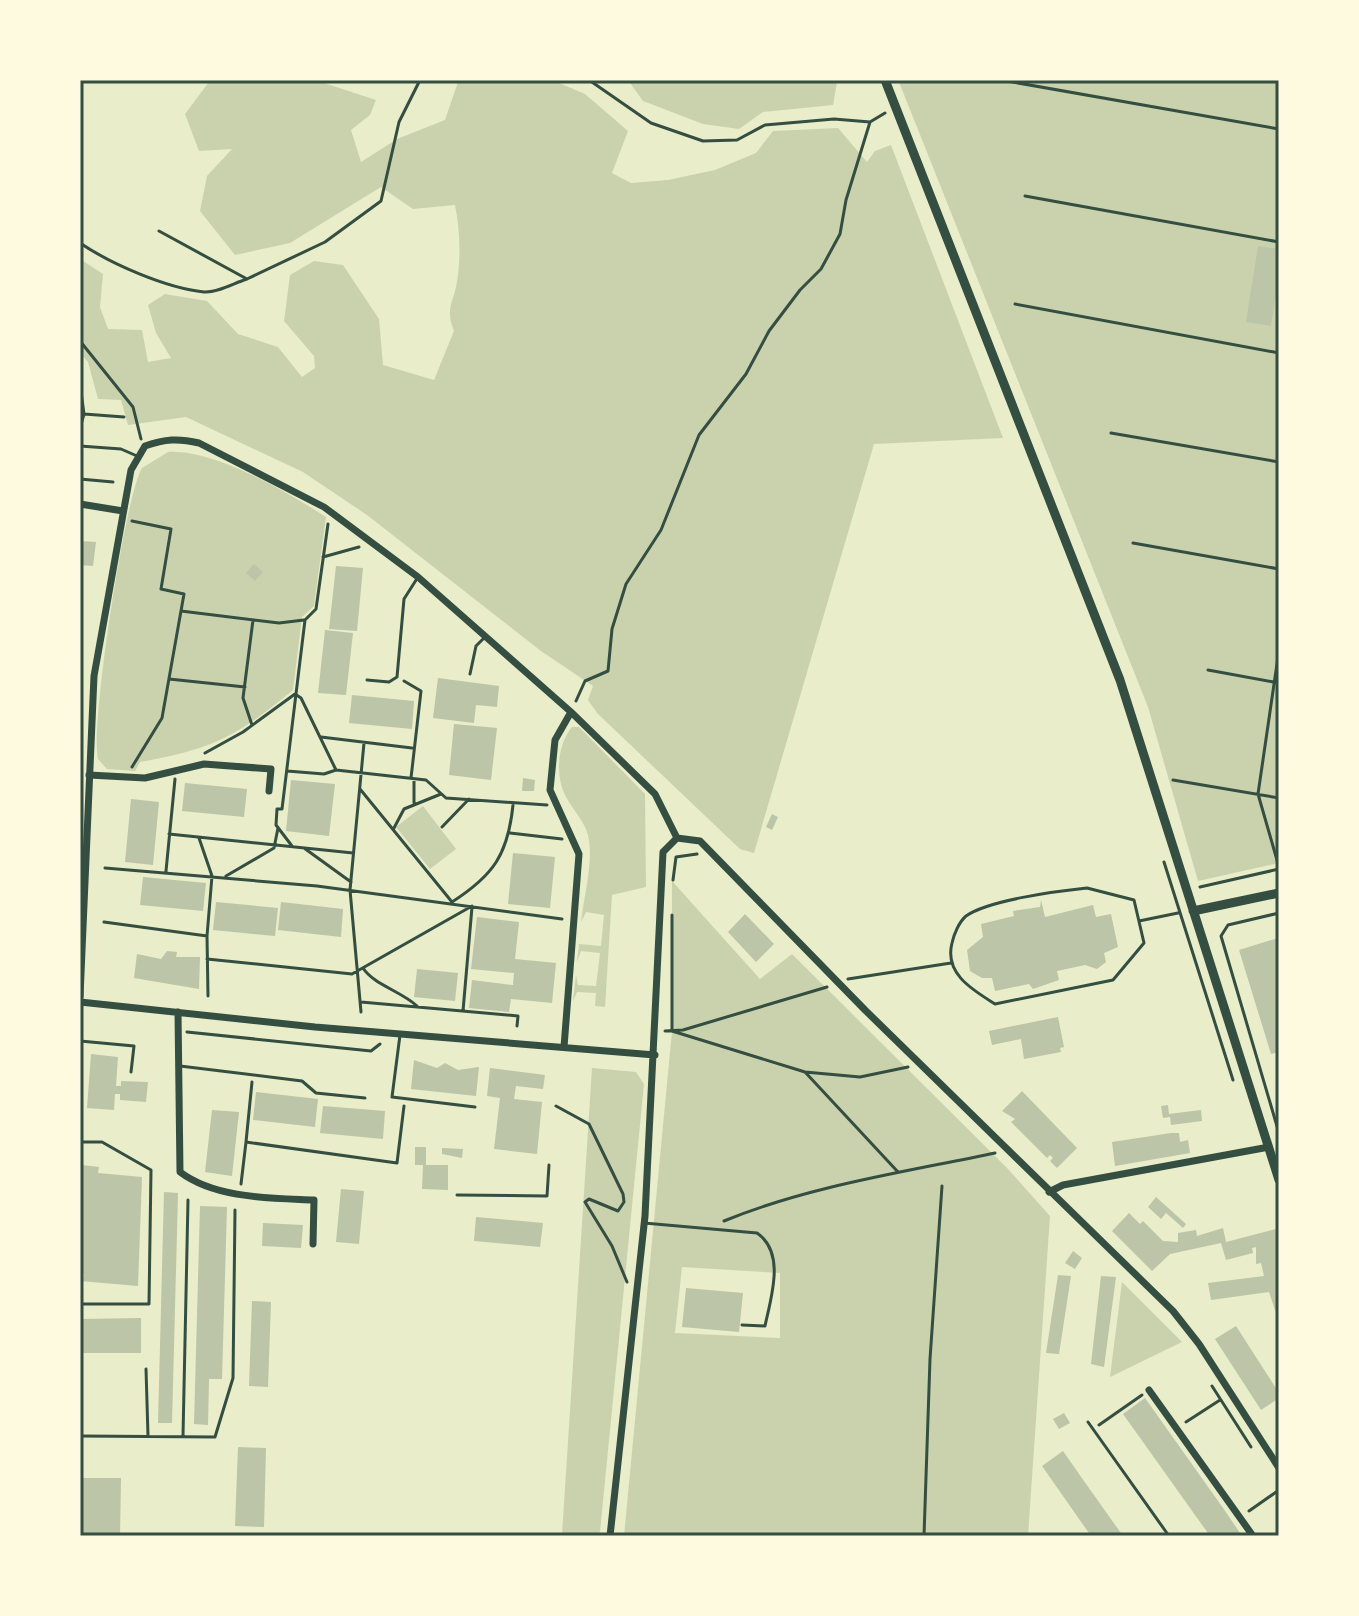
<svg xmlns="http://www.w3.org/2000/svg" width="1359" height="1616" viewBox="0 0 1359 1616" font-family="Cabin,sans-serif">
<style>
.green{fill:#cad2ad;fill-rule:evenodd}
.building{fill:#bcc5a7}
.lines{fill:none;stroke-linecap:round;stroke-linejoin:round}
.path{stroke:#344e41;stroke-width:3}
.service{stroke:#344e41;stroke-width:3}
.minor{stroke:#344e41;stroke-width:7}
.tertiary{stroke:#344e41;stroke-width:9}
.neatline{fill:none;stroke:#344e41;stroke-width:3}
</style>
<rect width="100%" height="100%" fill="#e9edc9"/>
<path class="green" d="M222,80H315L376,100L370,115L351,130L361,162L397,139L445,120L458,82L552,80L585,94L628,131L612,173L631,183L668,180L715,170L756,153L773,131L838,128L867,162L875,151L891,145L1003,438L874,444L754,853L740,849L598,714L588,700L593,686L541,651L367,515L303,472L186,417L128,425L121,400L98,399L88,362L80,353V259L103,274L100,307L108,329L142,330L148,362L171,358L156,333L148,305L165,294L207,301L238,334L278,347L302,377L315,368L314,356L284,321L290,275L314,261L343,265L379,319L383,365L434,380L454,331C445,307 453,305 457,282C461,257 460,230 455,205L413,209L381,187L290,243L235,255L200,211L207,176L232,149L199,151L185,114L209,82Z
M628,80H835L837,82L833,105L763,112L739,129L703,124L643,101Z
M903,80H1279V863L1198,881L1148,707L899,82Z
M168,452C214,449 288,492 326,517L314,606L302,617L293,690C236,737 213,749 140,762L135,771L107,769L98,759C90,727 125,496 142,468Z
M572,727H579L645,794L646,887L612,895L605,1007L595,1006L596,993L577,992L573,1001L576,975L578,985L596,986L600,953L581,951L577,962L579,944L601,946L604,915L586,912L581,922C584,895 594,861 588,835C585,822 573,810 566,797C555,776 557,745 572,727Z
M423,806L456,849L430,869L396,827Z
M672,881L760,979L792,954L1007,1168L1050,1216L1028,1536H624L672,1031ZM682,1267L780,1273V1338L675,1333Z
M592,1068L636,1072L644,1084L600,1532L589,1536L562,1535Z
M1122,1282L1182,1342L1110,1377Z"/>
<path class="building" d="M1258,246L1279,249L1276,268L1279,275L1271,326L1246,322Z
M80,541L96,542L93,566L80,565Z
M254,564L263,572L255,581L246,573Z
M336,566L363,568L357,631L329,629Z
M325,630L353,633L346,695L318,693Z
M438,678L499,686L497,707L476,705L474,723L433,718Z
M352,695L414,701L412,729L349,723Z
M454,724L497,728L491,780L449,775Z
M523,778L535,780L534,791H522Z
M291,780L335,784L329,836L286,831Z
M185,783L247,789L244,817L182,811Z
M131,799L159,802L153,865L125,862Z
M772,814L778,817L772,830L766,827Z
M513,853L555,857L550,908L508,904Z
M143,877L206,883L203,911L140,905Z
M1041,900L1045,917L1093,905L1096,917L1111,914L1118,947L1104,953L1106,962L1097,969L1085,965L1057,971L1059,980L1033,989L1029,984L995,991L992,978H982L970,971L967,950L983,937L981,924L1014,916L1013,911L1040,907Z
M216,902L278,908L275,936L213,930Z
M281,902L343,909L341,937L278,930Z
M745,914L774,944L756,962L728,932Z
M477,917L519,922L515,959L556,963L552,1003L511,999L509,1012L469,1008L472,980L513,985L514,973L471,969Z
M1278,938L1279,1052L1271,1054L1239,950Z
M167,951L177,952L176,957H200L199,989L134,978L137,954L161,959Z
M417,969L458,973L455,1001L414,997Z
M1058,1017L1064,1047L1060,1048L1061,1052L1024,1059L1021,1039L992,1045L989,1031Z
M91,1054L118,1057L116,1086H121V1081L148,1082L146,1102L120,1100V1094H115L114,1110L87,1108Z
M414,1060L437,1068L445,1063L458,1070L479,1067L476,1096L411,1089Z
M490,1068L545,1075L543,1089L516,1086L514,1099L542,1102L537,1154L494,1149L500,1098L487,1096Z
M1022,1091L1077,1148L1057,1168L1050,1161L1053,1158L1050,1155L1047,1158L1011,1122L1015,1119L1002,1111Z
M256,1092L318,1099L315,1127L253,1120Z
M1168,1105L1169,1114L1201,1110L1202,1121L1171,1125L1170,1117L1163,1118L1161,1106Z
M323,1106L385,1111L383,1139L320,1133Z
M212,1110L239,1112L232,1176L205,1172Z
M1171,1133H1179L1180,1142L1188,1140L1190,1153L1115,1166L1112,1142Z
M415,1147H426V1165H448V1190L422,1189L423,1165H415Z
M442,1148L463,1149L462,1158L442,1154Z
M82,1165L99,1167L98,1173L142,1177L138,1286L80,1281L84,1275L80,1272Z
M341,1189L364,1191L359,1244L336,1242Z
M164,1192L178,1193L172,1423H158Z
M1156,1197L1186,1224L1183,1228L1166,1213L1161,1219L1148,1207Z
M200,1206L227,1207L222,1379H209L208,1425L194,1424Z
M1129,1213L1140,1224L1143,1221L1163,1241L1178,1242V1233L1196,1230L1197,1236L1223,1228L1226,1242L1276,1229L1279,1239V1322L1269,1292L1211,1300L1208,1283L1264,1276L1261,1263L1256,1264V1247L1252,1248L1253,1253L1226,1260L1221,1243L1170,1254L1152,1271L1112,1231Z
M476,1217L543,1223L540,1247L474,1241Z
M263,1223L303,1225L301,1248L262,1246Z
M1073,1251L1082,1258L1075,1269L1065,1263Z
M1058,1275L1071,1276L1059,1354L1046,1353Z
M1101,1276L1116,1277L1104,1367L1091,1364Z
M686,1288L743,1293L739,1332L682,1327Z
M252,1301L271,1302L268,1387L249,1386Z
M141,1318V1353H80V1319Z
M1236,1326L1279,1393V1398L1261,1410L1215,1339Z
M1145,1398L1223,1508L1242,1536H1210L1123,1414Z
M1064,1413L1070,1423L1059,1429L1053,1419Z
M238,1447L266,1448L264,1527L235,1526Z
M1063,1451L1079,1474L1123,1536H1091L1042,1466Z
M80,1478H121L120,1536H80Z"/>
<g class="lines">
<path class="path" d="M589,80L651,123L703,141L737,140L765,125L834,119L870,122L885,113
M1025,196L1279,242
M159,231L247,279L325,242L381,201L399,122L420,80
M80,243C111,264 166,288 204,292C217,293 234,283 247,279
M1015,304L1279,353
M80,341L133,407L141,439
M1111,433L1279,462
M132,521L171,529L161,589L184,594L162,718L132,767
M1133,543L1279,569
M323,557L359,547
M181,611L279,623L304,620
M1279,650L1258,794L1279,867
M1208,670L1279,683
M169,679L245,687
M404,681L421,691L411,778
M576,701L585,681L608,671L612,629L626,584L661,530L699,435L746,374L769,331L800,290L821,269L840,234L846,200L870,122
M252,725L243,698L253,620
M321,737L412,748
M205,753L243,732L295,694L301,698L336,770
M287,771L324,774L336,770L426,780L446,798L547,805
M414,779V803
M1173,780L1279,798
M360,789L452,902C494,875 508,854 513,805
M442,827L469,799
M394,828L404,809L441,794
M510,833L562,839
M169,834L353,853
M199,838L212,876L207,936L208,996
M292,846L276,825L277,809H282L305,620L316,609L328,524
M304,848L351,882
M1164,862L1233,1080
M105,868L317,886L562,919
M166,871L175,779
M226,876L274,848L278,828
M673,880L676,857L697,854
M1200,887L1279,869
M1087,888L1134,900L1144,943L1113,980L995,1004C973,990 944,974 952,943C954,934 959,922 966,916C989,900 1058,891 1087,888Z
M1279,913L1228,925L1221,936L1279,1133
M672,915V1031L805,1072L860,1077L908,1067
M1139,921L1178,913
M104,922L207,936
M207,959L352,974L472,906
M363,968C374,985 401,991 417,1006
M848,979L951,963
M361,1002L518,1016L517,1026
M463,1011L472,907
M361,1012L350,890L364,743
M665,1031L683,1030L827,987
M187,1032L371,1051L380,1044
M805,1072L898,1172
M556,1106L589,1124L623,1194L624,1202L618,1211L589,1199L585,1202L612,1246L627,1282
M246,1142L252,1082
M241,1184L246,1142L397,1163L404,1106
M724,1221C809,1186 905,1172 995,1153
M1212,1386L1251,1447
M1186,1422L1220,1400
M1099,1425L1142,1395
M1249,1511L1279,1490
M924,1536L930,1359L942,1186"/>
<path class="service" d="M1001,80L1279,129
M80,384L84,414L80,428
M84,414L124,417
M80,446L121,449L137,456
M80,479L113,482
M470,674L476,646L485,637
M367,680L389,682L397,677L404,599L418,577
M400,1035L392,1097L475,1107
M80,1041L134,1046L131,1072
M180,1066L302,1081L316,1093L365,1098
M80,1142H102L151,1170L149,1304H80
M457,1195L547,1196L549,1165
M644,1223L757,1233C786,1253 771,1297 765,1326L742,1325
M146,1369L148,1436
M1088,1422L1169,1536
M80,1436L215,1437L233,1378L235,1210
M183,1436L188,1200"/>
<path class="minor" d="M80,504L123,511
M89,775L145,778L204,764L271,769L269,791
M677,838L700,841L865,1010L1173,1311L1199,1344L1279,1468
M80,996L94,676L131,470L145,446C165,439 178,438 199,443L324,507L418,577L571,712L655,794L677,838
M80,1002L315,1027L655,1055
M178,1012L180,1172C216,1199 271,1198 314,1200L313,1244
M564,1047L579,854L550,790L555,740L571,712
M1049,1192L1063,1185L1269,1147
M1149,1390L1253,1536
M610,1536L645,1216L663,852L677,838"/>
<path class="tertiary" d="M885,80L1120,680L1279,1180
M1193,911L1279,893"/>
</g>
<rect width="1359" height="1616" fill="none" stroke="#fefae0" stroke-width="164"/>
<rect x="82" y="82" width="1195" height="1452" class="neatline"/>
</svg>
